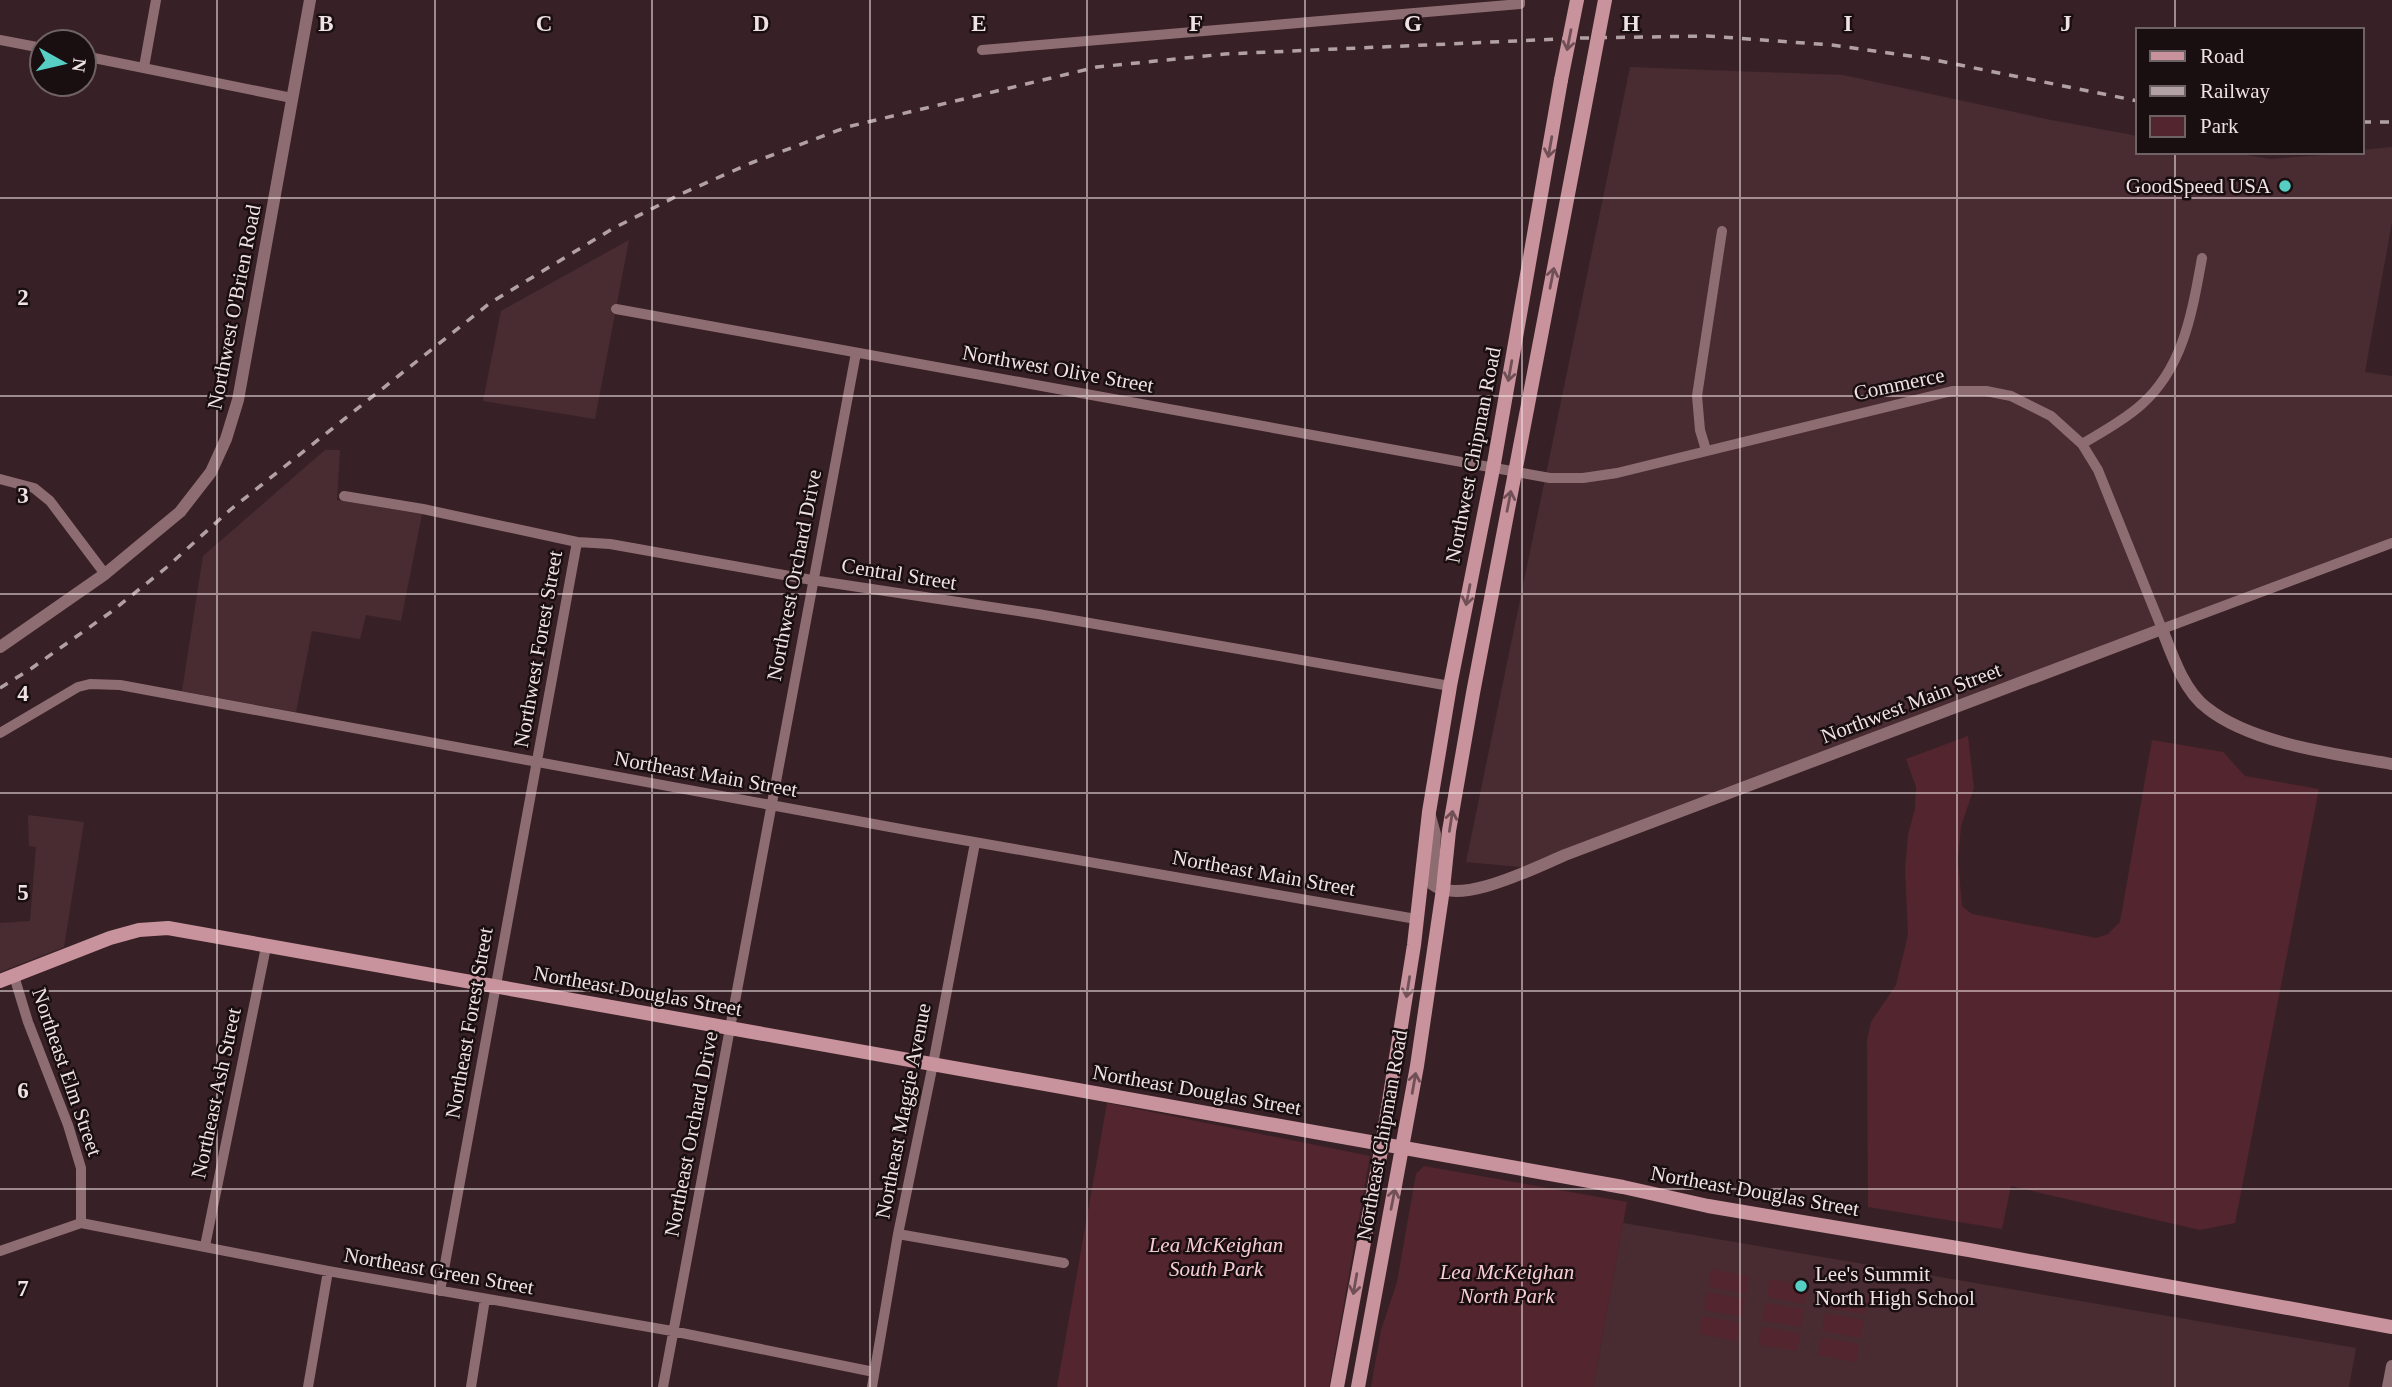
<svg xmlns="http://www.w3.org/2000/svg" width="2392" height="1387" viewBox="0 0 2392 1387" font-family="'Times New Roman',serif">
<style>
.built{fill:#492c31}
.green{fill:#53252f}
.lines{fill:none;stroke-linecap:round;stroke-linejoin:round}
.minor{stroke:#8e6d72;stroke-width:10}
.tertiary{stroke:#8e6d72;stroke-width:12}
.secondary{stroke:#c8939c;stroke-width:14}
.rail{stroke:#b2a1a4;stroke-width:3.5;stroke-dasharray:9 9;stroke-linecap:butt}
.secondary-bridge{stroke:#c8939c;stroke-width:14}
.oneway{stroke:#705056}
.grid{fill:none;stroke:#f0e1e3;stroke-width:2;stroke-opacity:0.55}
.poi-dot{fill:#56cec4;stroke:#190e10;stroke-width:2.5}
.labels{text-anchor:middle;dominant-baseline:central;stroke-width:5;stroke-linejoin:round;paint-order:stroke}
.poi-label{font-size:21px;fill:#f0e1e3;stroke:#190e10;text-anchor:end}
.street-label{font-size:21px;fill:#f0e1e3;stroke:#190e10}
.park-label{font-size:21px;font-style:italic;fill:#f9cdd4;stroke:#190e10}
.grid-label{font-size:23px;text-anchor:middle;font-weight:bold;fill:#f0e1e3;stroke:#190e10;stroke-width:5;stroke-linejoin:round;paint-order:stroke}
</style>
<rect width="100%" height="100%" fill="#382126"/>
<path class="built" d="M1630,67L1843,75L2051,120L2138,136V152H2230L2270,159L2362,152V150L2392,147V222L2365,372L2392,376V547L1532,868L1466,862Z
M629,240L595,419L483,401L501,311Z
M325,450H340L337,500L422,514L401,621L366,615L360,639L312,631L296,712L182,691L203,556Z
M28,815L84,822L64,947L0,972V923L30,921L36,847L29,846Z
M1623,1223L2356,1348L2349,1387H1593Z"/>
<path class="green" d="M1968,736L1974,788L1961,826L1958,861L1962,906L1972,914L2096,938L2108,934L2120,922L2152,740L2223,752L2245,776L2319,789L2235,1223L2200,1230L2011,1186L2002,1229L1868,1207L1867,1040L1871,1022L1896,985L1908,935L1905,869L1908,835L1915,808L1916,787L1906,759Z
M1107,1103L1370,1156L1329,1387H1057Z
M1424,1166L1627,1202L1593,1387H1371L1381,1330L1397,1282L1416,1174Z
M1711,1269L1749,1276L1746,1294L1708,1287Z
M1770,1279L1809,1286L1805,1304L1767,1297Z
M1829,1290L1868,1296L1865,1314L1826,1308Z
M1707,1292L1745,1299L1742,1317L1704,1310Z
M1765,1303L1804,1309L1801,1327L1762,1321Z
M1825,1313L1864,1320L1860,1338L1822,1331Z
M1702,1316L1740,1323L1737,1341L1699,1334Z
M1762,1327L1800,1333L1797,1351L1758,1345Z
M1821,1337L1859,1344L1856,1362L1818,1355Z"/>
<g class="lines">
<path class="minor" d="M0,40L42,48
M982,50L1520,4V0
M84,56L292,98
M144,67L156,0
M616,309L1550,478H1583L1617,473L1952,391H1986L2011,396L2051,416L2082,444L2098,470L2162,629L2392,543
M2082,444C2102,432 2123,421 2141,405C2184,367 2192,312 2202,258
M1706,450L1700,430L1697,396L1722,231
M0,479L34,488L50,501L105,574
M344,496L423,509L577,542L610,544L812,580L1038,614L1450,686
M0,733L78,687L90,684L120,685L917,832L1416,919
M14,976L28,1022L68,1125L81,1168V1223
M898,1234L1064,1263
M205,1246L266,947
M0,1251L81,1223L328,1271L672,1331L874,1372
M440,1291L577,542
M308,1387L328,1271
M471,1387L485,1299
M663,1387L856,353
M872,1387L898,1234L933,1064L975,843"/>
<path class="tertiary" d="M0,647L105,574L180,512L211,472L226,439L238,400L310,0
M1430,816L1435,834L1432,884C1459,907 1536,867 1565,855L2162,629C2172,655 2184,691 2207,708C2252,744 2336,754 2392,764
M2388,1387L2392,1366"/>
<path class="secondary" d="M0,981L110,938L139,930L168,928L1623,1187L1708,1206L1969,1250L2392,1327
M1337,1387L1382,1145L1414,945L1429,812L1450,686L1493,469L1561,80
M1358,1387L1417,1066L1443,889L1449,831L1473,693L1590,79"/>
<path class="rail" d="M2362,122H2392
M0,688L32,668L111,612L167,567L230,510L490,303L612,229L681,194L751,163L847,127L1097,67L1225,54L1582,38L1707,36L1832,45L1925,58L2138,101"/>
<path class="secondary-bridge" d="M1590,79L1605,0
M1561,80L1577,0"/>
</g>
<defs><path id="oneway-shaft" d="M-6 0H5M1.5-3L5.5 0L1.5 3" fill="none" stroke-width="1.6" stroke-linecap="round" stroke-linejoin="round" transform="scale(1.75)"/></defs>
<g class="oneway">
<use href="#oneway-shaft" transform="translate(1569 40) rotate(101)"/>
<use href="#oneway-shaft" transform="translate(1550 147) rotate(100)"/>
<use href="#oneway-shaft" transform="translate(1552 278) rotate(-79)"/>
<use href="#oneway-shaft" transform="translate(1510 371) rotate(100)"/>
<use href="#oneway-shaft" transform="translate(1509 501) rotate(-79)"/>
<use href="#oneway-shaft" transform="translate(1468 595) rotate(101)"/>
<use href="#oneway-shaft" transform="translate(1451 821) rotate(-81)"/>
<use href="#oneway-shaft" transform="translate(1408 987) rotate(99)"/>
<use href="#oneway-shaft" transform="translate(1414 1083) rotate(-80)"/>
<use href="#oneway-shaft" transform="translate(1393 1199) rotate(-79)"/>
<use href="#oneway-shaft" transform="translate(1355 1284) rotate(100)"/>
</g>
<path class="grid" d="M217,0V1387M435,0V1387M652,0V1387M870,0V1387M1087,0V1387M1305,0V1387M1522,0V1387M1740,0V1387M1957,0V1387M2175,0V30M2175,152V1387M0,198H2392M0,396H2392M0,594H2392M0,793H2392M0,991H2392M0,1189H2392"/>
<g class="poi-dot">
<circle cx="2285" cy="186" r="7"/>
<circle cx="1801" cy="1286" r="7"/>
</g>
<g class="labels">
<g class="poi-label">
<text x="2271" y="186">GoodSpeed USA</text>
<text x="1815" y="1274" text-anchor="start">Lee's Summit<tspan x="1815" dy="24">North High School</tspan></text>
</g>
<g class="street-label">
<text transform="translate(234 307) rotate(-79)">Northwest O'Brien Road</text>
<text transform="translate(1058 369) rotate(10)">Northwest Olive Street</text>
<text transform="translate(1899 384) rotate(-12)">Commerce</text>
<text transform="translate(1473 455) rotate(-79)">Northwest Chipman Road</text>
<text transform="translate(899 574) rotate(9)">Central Street</text>
<text transform="translate(794 575) rotate(-79)">Northwest Orchard Drive</text>
<text transform="translate(538 649) rotate(-80)">Northwest Forest Street</text>
<text transform="translate(1911 703) rotate(-21)">Northwest Main Street</text>
<text transform="translate(706 774) rotate(10)">Northeast Main Street</text>
<text transform="translate(1264 873) rotate(10)">Northeast Main Street</text>
<text transform="translate(638 991) rotate(10)">Northeast Douglas Street</text>
<text transform="translate(469 1023) rotate(-80)">Northeast Forest Street</text>
<text transform="translate(67 1072) rotate(71)">Northeast Elm Street</text>
<text transform="translate(1197 1090) rotate(10)">Northeast Douglas Street</text>
<text transform="translate(216 1093) rotate(-78)">Northeast Ash Street</text>
<text transform="translate(903 1111) rotate(-79)">Northeast Maggie Avenue</text>
<text transform="translate(691 1134) rotate(-79)">Northeast Orchard Drive</text>
<text transform="translate(1382 1135) rotate(-80)">Northeast Chipman Road</text>
<text transform="translate(1755 1191) rotate(10)">Northeast Douglas Street</text>
<text transform="translate(439 1271) rotate(10)">Northeast Green Street</text>
</g>
<g class="park-label">
<text x="1216" y="1245">Lea McKeighan<tspan x="1216" dy="24">South Park</tspan></text>
<text x="1507" y="1272">Lea McKeighan<tspan x="1507" dy="24">North Park</tspan></text>
</g>
</g>
<g class="grid-label">
<text x="326" y="31">B</text>
<text x="544" y="31">C</text>
<text x="761" y="31">D</text>
<text x="979" y="31">E</text>
<text x="1196" y="31">F</text>
<text x="1413" y="31">G</text>
<text x="1631" y="31">H</text>
<text x="1848" y="31">I</text>
<text x="2066" y="31">J</text>
<text x="23" y="305">2</text>
<text x="23" y="503">3</text>
<text x="23" y="701">4</text>
<text x="23" y="900">5</text>
<text x="23" y="1098">6</text>
<text x="23" y="1296">7</text>
</g>
<rect x="2136" y="28" width="228" height="126" fill="#190e10" stroke="#6f6264" stroke-width="2"/>
<rect x="2150" y="51" width="35" height="10" fill="#c8939c" stroke="#6f6264" stroke-width="2"/>
<text x="2200" y="63" font-size="21" fill="#f0e1e3">Road</text>
<rect x="2150" y="86" width="35" height="10" fill="#b2a1a4" stroke="#6f6264" stroke-width="2"/>
<text x="2200" y="98" font-size="21" fill="#f0e1e3">Railway</text>
<rect x="2150" y="116" width="35" height="21" fill="#53252f" stroke="#6f6264" stroke-width="2"/>
<text x="2200" y="133" font-size="21" fill="#f0e1e3">Park</text>
<g transform="translate(63 63) rotate(98)"><circle r="33" fill="#190e10" stroke="#6f6264" stroke-width="2"/>
<path d="M0-5L12 26L0 18L-12 26Z" fill="#56cec4"/>
<text y="-10" font-size="19" font-weight="bold" text-anchor="middle" fill="#f0e1e3">N</text>
</g>
</svg>
